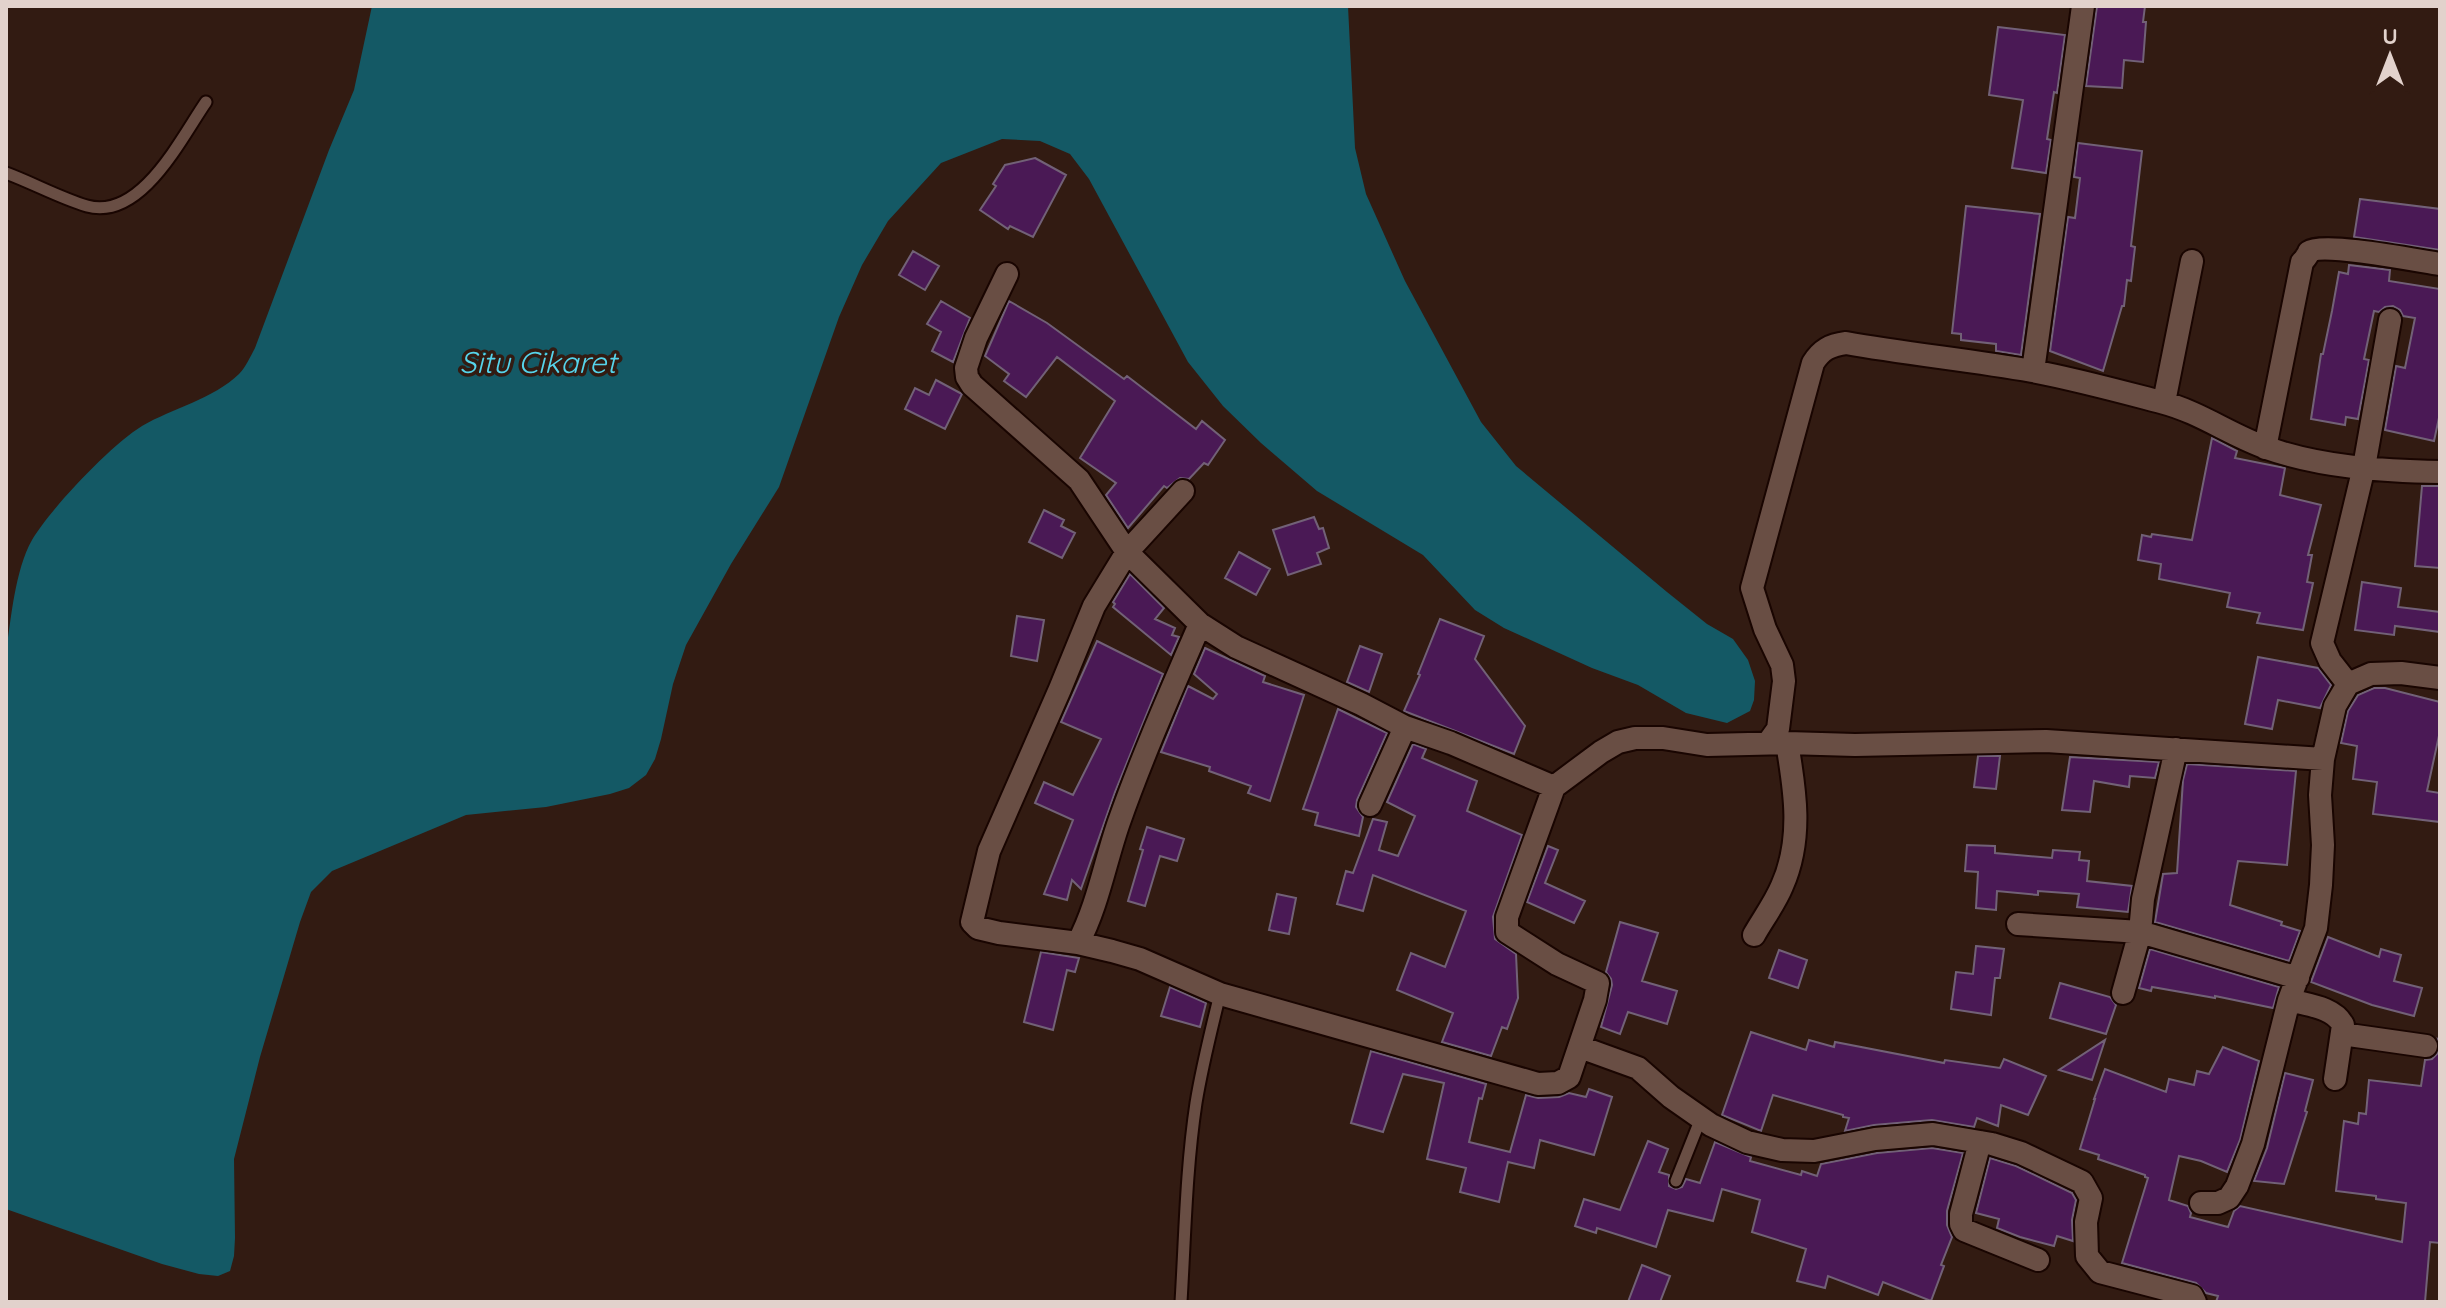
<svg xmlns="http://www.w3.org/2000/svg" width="2446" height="1308" viewBox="0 0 2446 1308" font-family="Quicksand,sans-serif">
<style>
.water{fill:#145965}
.building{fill:#4a1955;stroke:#726177;stroke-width:2}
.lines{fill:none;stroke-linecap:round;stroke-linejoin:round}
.service-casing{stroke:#190501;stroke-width:15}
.minor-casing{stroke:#190501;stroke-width:26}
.service{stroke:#694e44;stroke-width:11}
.minor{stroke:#694e44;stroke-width:22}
.labels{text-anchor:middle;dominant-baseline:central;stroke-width:7;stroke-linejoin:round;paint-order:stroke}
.water-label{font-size:30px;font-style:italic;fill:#56d4eb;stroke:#321b12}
</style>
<rect width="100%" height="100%" fill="#321b12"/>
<path class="water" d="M372,6H1348L1355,148L1366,194L1405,281L1481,422L1516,466L1667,592L1707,624L1733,639L1748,660L1755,681L1754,700L1750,711L1727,723L1686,713L1638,685L1592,668L1504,628L1475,610L1423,555L1317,491L1261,443L1223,406L1188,362L1089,179L1070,154L1040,141L1002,139L941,163L888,221L862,265L839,317L779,487L731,564L686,645L673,684L661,739L655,759L646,775L629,788L610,794L546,807L466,815L332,871L311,892L300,922L260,1057L234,1159L235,1238L234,1256L230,1271L218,1276L199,1274L162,1264L6,1209V653C11,619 15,570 32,540C51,508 111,445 142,426C173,408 213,399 239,374C246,367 250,357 255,348L329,150L354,90Z"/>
<path class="building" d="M2097,6H2145L2143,22H2146L2143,62L2124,60L2122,88L2086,86Z
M1998,27L2065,35L2057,93L2054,92L2047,139L2051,140L2046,173L2012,168L2023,100L1989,95Z
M2078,143L2142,151L2131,246L2135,247L2131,281L2127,280L2124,306H2122L2103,371L2050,351L2068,217L2075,218L2080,178L2074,177Z
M1035,158L1066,175L1033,237L1010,226L1008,229L980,210L996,186L993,184L1005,165Z
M2360,199L2440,209V250L2354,237Z
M1966,206L2040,214L2021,355L1996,351V344L1961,340V334L1952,333Z
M913,251L939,266L925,290L899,275Z
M2349,265L2390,270L2389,281L2440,289V413L2434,441L2385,430L2396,366L2405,368L2415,318L2403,316L2400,310L2393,306L2385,307L2379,312L2374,311L2364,359L2369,360L2358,419L2346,417L2345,425L2311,419L2321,354H2323L2332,311L2339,272L2348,274Z
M941,301L970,318L953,362L932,351L941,332L927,324Z
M1009,301L1047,323L1124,379L1127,376L1196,429L1202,421L1225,440L1208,465L1204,463L1189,479L1180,478L1167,488L1164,486L1128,528L1106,495L1116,483L1080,458L1115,401L1057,357L1026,397L1004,381L1009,374L985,356Z
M936,380L962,394L945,429L905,409L915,388L929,395Z
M2212,438L2237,451L2235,458L2285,468L2280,495L2321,505L2308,555H2312L2307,582L2313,583L2303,630L2257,623L2260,613L2227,607L2230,593L2159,579L2161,564L2138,560L2142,535L2151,537L2152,534L2192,540Z
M2422,486H2440V568L2415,566Z
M1044,510L1064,520L1061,526L1075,533L1062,558L1029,542Z
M1314,517L1319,529L1323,528L1329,548L1317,553L1321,564L1288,575L1273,530Z
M1239,552L1270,569L1256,595L1225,578Z
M1130,574L1164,608L1155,619L1175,628L1172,635L1179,637L1171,655L1113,607L1115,604L1113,602Z
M2362,582L2401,588L2398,607L2440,612V632L2395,626L2394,635L2355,630Z
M1017,616L1044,620L1037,661L1011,656Z
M1440,619L1484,636L1475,659L1525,726L1514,754L1404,711L1420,675L1418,674Z
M1097,641L1163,674L1115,792L1081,889L1072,880L1067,900L1044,894L1073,820L1035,803L1044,782L1073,795L1101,739L1061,722Z
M1360,646L1382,654L1369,692L1347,682Z
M1205,648L1265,676L1263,682L1304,695L1270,801L1248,793L1251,786L1209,771L1210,767L1161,752L1188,686L1213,699L1217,694L1194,674Z
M2258,657L2318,668L2331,685L2320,708L2278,700L2272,729L2245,724Z
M2374,688H2385L2440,702V731L2427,791L2440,793V822L2373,814L2377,782L2353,779L2357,746L2341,743L2348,711L2358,695Z
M1338,709L1387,733L1357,800L1356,807L1363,817L1359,836L1315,825L1318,813L1303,809Z
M1413,744L1426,749L1422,758L1477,781L1467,811L1522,835L1493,917L1495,939L1516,954L1518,998L1507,1029L1502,1027L1491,1056L1442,1042L1453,1013L1397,990L1411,953L1445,967L1466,911L1373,875L1363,911L1337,904L1346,871L1353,873L1373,819L1387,822L1379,850L1398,856L1415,816L1387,802Z
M1978,756H2000L1996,789L1974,787Z
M2070,757L2159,762L2155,778L2130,776L2129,787L2094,781L2090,812L2062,810Z
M2187,764L2296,771L2287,865L2238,861L2230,905L2282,922L2281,925L2300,931L2289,961L2155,922L2163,874L2177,873L2183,780Z
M1147,827L1184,839L1177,861L1160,856L1145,906L1128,901L1143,850L1140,849Z
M1967,845L1995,846V853L2052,858L2053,850L2080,852L2079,860L2089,861L2087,881L2132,886L2128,912L2077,907L2079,894L2038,891V895L1997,891L1996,910L1976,908L1978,872L1965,871Z
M1548,846L1558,850L1545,883L1585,901L1574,923L1527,902Z
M1277,894L1296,898L1289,934L1269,930Z
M1620,922L1658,933L1642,981L1677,991L1667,1024L1628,1012L1620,1034L1601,1027L1612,985L1611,979L1606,972Z
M2328,937L2379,957L2381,949L2401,955L2394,981L2422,988L2414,1016L2372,1005L2311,982Z
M1976,946L2004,949L2000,978H1995L1991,1015L1951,1009L1956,972L1973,974Z
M2150,949L2279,987L2273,1008L2215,996V998L2152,987L2151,991L2139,988Z
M1779,950L1807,960L1798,988L1769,978Z
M1041,952L1079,958L1075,972L1067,970L1053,1030L1024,1022Z
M2060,983L2110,997L2116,1005L2106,1034L2050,1018Z
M1170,987L1206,1003L1200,1027L1161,1016Z
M1751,1032L1806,1050L1809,1040L1834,1047L1835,1042L1944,1063L1945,1060L2000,1068L2004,1059L2046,1076L2028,1115L2001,1105L1998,1126L1977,1118L1974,1127L1932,1120L1874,1125L1845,1131L1849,1118L1843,1117V1115L1773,1095L1761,1131L1722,1115Z
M2438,1039L2440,1040V1243L2430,1242L2425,1302H2216L2218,1296L2206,1293L2196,1283L2122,1263L2148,1178L2145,1177V1175L2098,1159L2099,1155L2080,1149L2095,1099H2094L2105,1069L2166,1092L2169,1079L2194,1085L2197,1071L2209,1074L2223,1047L2259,1061L2240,1140L2227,1172L2201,1161L2179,1156L2169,1200L2188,1206L2191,1213L2190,1217L2228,1227L2234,1211L2240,1206L2402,1242L2406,1203L2376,1199V1196L2336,1191L2344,1121L2358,1124L2359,1113L2366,1114L2369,1080L2421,1086L2425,1060L2432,1059L2437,1054L2440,1047Z
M2105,1040L2092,1080L2059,1070Z
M1371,1051L1486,1084L1482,1099L1479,1098L1469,1142L1510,1152L1526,1095L1538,1098L1559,1097L1569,1093L1586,1097L1589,1089L1612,1097L1594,1155L1540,1140L1534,1168L1508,1162L1499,1202L1460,1192L1466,1168L1427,1159L1444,1083L1403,1074L1383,1132L1351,1123Z
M2285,1073L2313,1080L2305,1111L2307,1112L2284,1184L2254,1181L2267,1148Z
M1648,1141L1668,1149L1659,1172L1669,1175V1186L1676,1189L1682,1187L1686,1179L1700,1183L1715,1142L1751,1157L1750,1161L1801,1175L1802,1171L1817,1176L1821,1164L1877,1153L1932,1148L1963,1153L1947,1211V1225L1952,1237L1941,1265L1944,1266L1931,1301L1883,1282L1878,1295L1828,1276L1825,1288L1797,1281L1806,1249L1752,1232L1760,1200L1722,1189L1713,1221L1668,1210L1656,1247L1597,1228L1596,1233L1575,1226L1584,1199L1620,1210Z
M1990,1158L2016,1166L2072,1193L2076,1200L2072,1220L2073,1241L2057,1236L2054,1246L2020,1237L1997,1228L1999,1219L1976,1213Z
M1642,1265L1670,1276L1660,1302H1628Z"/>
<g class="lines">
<g class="service-casing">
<path id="service" d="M6,173C33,183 60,198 87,206C141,221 181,138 206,102
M1676,1181L1701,1118
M1181,1302C1185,1236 1186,1169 1196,1103C1202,1066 1211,1030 1220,994"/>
</g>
<g class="minor-casing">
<path id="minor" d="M1007,274L976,338L966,368L967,377L972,385L1079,480L1127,552L1200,624L1236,647L1361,704L1405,727L1451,743L1554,787
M2033,371L2083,6
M2164,402L2192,261
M2265,448L2302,262C2303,262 2309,253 2309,252C2323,242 2419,261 2440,264
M1183,491L1127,552L1094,606L1060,689L989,851L972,922L978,928L999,933L1078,943L1112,951L1140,959L1220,994L1538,1084L1558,1083L1569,1077L1595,1000L1598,983L1557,964L1507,932V917L1554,787L1601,752L1618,742L1635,738H1663L1707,745L1787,743L1855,745L2046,741L2323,759
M2348,684L2330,661L2322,643L2364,467L2390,320
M1768,743L1778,729L1784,681L1782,665L1765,629L1752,588L1813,363C1821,350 1830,345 1846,343C1907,354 1970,360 2032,371C2075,379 2119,391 2161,402C2200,412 2230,435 2267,448C2321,467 2382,471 2440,472
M1370,805L1405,727
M2018,924L2140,932L2298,978
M1754,935C1763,919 1775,903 1782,886C1803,839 1795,790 1787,743
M1078,943C1098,905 1105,862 1119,822C1143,754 1172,689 1200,624
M2123,993L2140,932L2143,899L2176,749
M2289,1000C2307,1005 2334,1007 2343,1025L2335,1079
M2342,1034L2426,1046
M1580,1047L1638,1068L1671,1097L1711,1125L1747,1142L1782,1150L1814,1151L1875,1139L1933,1134L1992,1144L2021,1153L2082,1182L2091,1198L2086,1222L2087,1256L2100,1272L2192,1296L2195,1302
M1980,1142L1961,1214V1224L1964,1230L2038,1260
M2201,1203H2218L2229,1198L2237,1186L2253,1144L2289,1000L2316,928L2321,885L2323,845L2320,795L2323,759L2335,706L2348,684L2371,674L2401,673L2440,678"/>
</g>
<use href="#service" class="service"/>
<use href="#minor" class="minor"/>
</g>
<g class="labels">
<g class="water-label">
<text x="538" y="362">Situ Cikaret</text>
</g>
</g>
<rect width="2446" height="1308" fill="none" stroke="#e2d2cc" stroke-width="16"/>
<g transform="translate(2390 56)" stroke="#321b12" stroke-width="6" paint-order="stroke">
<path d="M0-6L14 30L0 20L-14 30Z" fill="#e2d2cc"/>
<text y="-12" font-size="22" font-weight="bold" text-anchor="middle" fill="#e2d2cc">U</text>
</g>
</svg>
